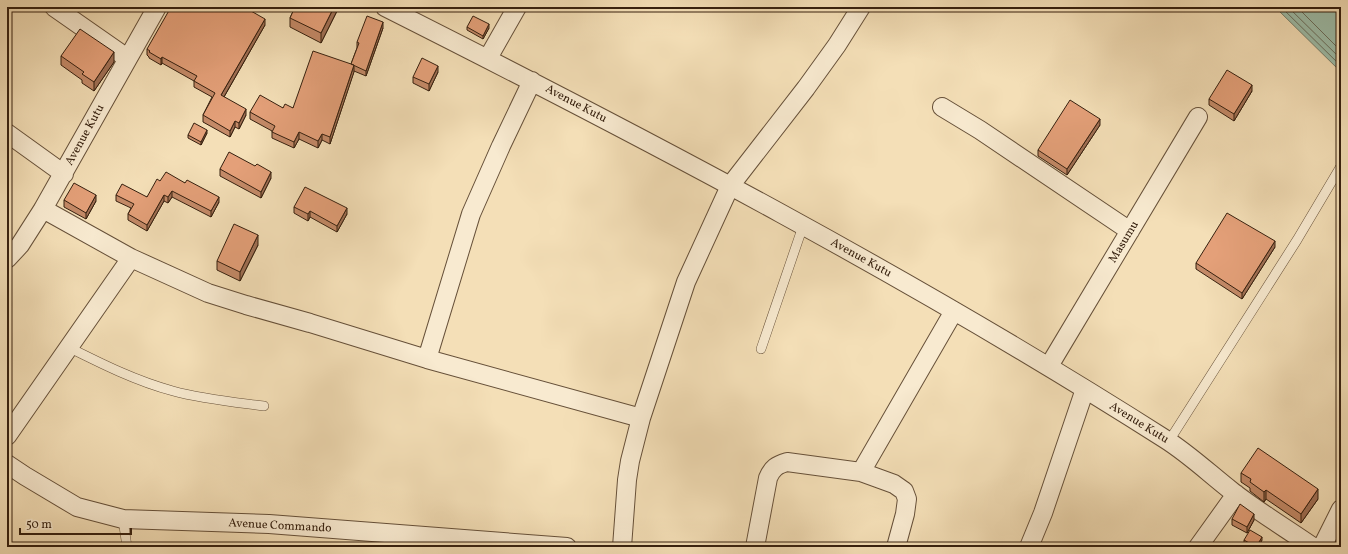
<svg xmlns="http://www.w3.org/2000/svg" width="1348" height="554" viewBox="0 0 1348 554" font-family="Vollkorn,serif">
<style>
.water{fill:#9dbda9;stroke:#747e6b}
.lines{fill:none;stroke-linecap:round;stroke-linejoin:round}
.shore{stroke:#6a6e5c;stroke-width:1}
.lane-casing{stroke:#665039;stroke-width:10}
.street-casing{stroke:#665039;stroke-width:20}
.lane{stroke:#f8ead0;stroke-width:9}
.street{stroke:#f8ead0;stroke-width:18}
.wall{fill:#c48a68;stroke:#36200f}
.shaded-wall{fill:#a07055;stroke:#36200f}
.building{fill:#e4a079;stroke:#36200f}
.labels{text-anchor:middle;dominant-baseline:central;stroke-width:3;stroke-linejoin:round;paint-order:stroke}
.street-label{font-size:12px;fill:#36200f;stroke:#f8ead0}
</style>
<rect width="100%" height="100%" fill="#f4dfb7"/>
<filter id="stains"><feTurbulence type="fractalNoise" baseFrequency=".005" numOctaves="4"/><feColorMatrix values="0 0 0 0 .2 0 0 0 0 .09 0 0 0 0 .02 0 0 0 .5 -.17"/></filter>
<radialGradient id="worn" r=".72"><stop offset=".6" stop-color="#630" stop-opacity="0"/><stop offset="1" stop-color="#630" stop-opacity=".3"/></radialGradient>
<path class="water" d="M1275,7H1341V72Z"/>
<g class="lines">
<path class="shore" d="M1281,7L1341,66
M1288,7L1341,59
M1297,7L1341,51"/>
<g class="lane-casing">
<path id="lane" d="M68,347C102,364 136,381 173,391C202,399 233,402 264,406
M761,349L803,226
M1169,441L1297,240L1341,166
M123,519L127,547"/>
</g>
<g class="street-casing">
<path id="street" d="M54,7L127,58
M385,7C651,141 914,279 1165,439C1189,454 1211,475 1233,492C1259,512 1287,529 1313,547
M488,58L517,7
M942,107L980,130L1130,231
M7,133L64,174
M43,209L131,258L208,293L246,305L310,323L427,359L641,418
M7,259L20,245L43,209L157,7
M427,359L471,214L501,146L532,81
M1049,366L1198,117
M7,436L131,258
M7,464L25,476L77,507L123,519L269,524L567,547
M861,472L894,484L904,491L907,499L905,514L896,547
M622,547L627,480L630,461L641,418L686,282L730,186L806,88L837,45L861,7
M755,547L768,478C772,468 777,465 787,462L861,472L954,311
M1029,547L1043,513L1085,389
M1198,547L1236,494
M1322,547L1341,509"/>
</g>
<use href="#lane" class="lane"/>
<use href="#street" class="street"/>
</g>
<path class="wall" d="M295,7H339L321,43L290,27V18Z
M265,25L224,97L246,115L239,129L235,127L230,137L203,122V115L212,97L194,87V81L162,63L161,65L149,58V57L147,55V49Z
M467,27L489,28L483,39L467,30Z
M383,28L366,76L354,71L330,144L322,140L318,148L299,139L294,148L272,138V131L250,119V112L283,108H293L351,64L357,48V42Z
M61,56L114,62L94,91L82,83V80L61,65Z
M438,72L429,91L413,83V77Z
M1252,91L1234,121L1209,105V99Z
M1100,125L1067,175L1038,156V150Z
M207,133L201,145L188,138V135Z
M220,169L271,178L261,198L220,176Z
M160,181L185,183L219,202L211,217L172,197L168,203L164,201L147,231L128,220V214L131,208L116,201V195L147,197Z
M64,200L96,201L86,219L64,207Z
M294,207L347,214L337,232L310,217L308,221L294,213Z
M258,245L240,281L217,270V261Z
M1275,247L1242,299L1196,269V263Z
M1241,473L1318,499L1301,523L1266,499L1264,502L1250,491V488L1241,482Z
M1232,519L1254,520L1247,533L1232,525Z
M1244,540H1262L1258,547H1251L1244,543Z"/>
<path class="shaded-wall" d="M334,7H339L321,43V33Z
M265,19V25L221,102V95Z
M383,22V28L366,76V71Z
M489,24V28L483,39V36Z
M114,52V62L94,91V82Z
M162,57V63L161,65V59Z
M354,65V72L330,144V137Z
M438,66V72L429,91V84Z
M1252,85V91L1234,121V114Z
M246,109V115L239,129V123Z
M1100,119V125L1067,175V169Z
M235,121V127L230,137V131Z
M207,130V133L201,145V142Z
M299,132V139L294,148V142Z
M322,134V140L318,148V141Z
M271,172V178L261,198V192Z
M172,191V197L168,203V197Z
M96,195V201L86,219V213Z
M164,195V201L147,231V225Z
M219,197V202L211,217V211Z
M347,208V214L337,232V226Z
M310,211V217L308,221V214Z
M258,235V245L240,281V272Z
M1275,241V247L1242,299V293Z
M1318,489V499L1301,523V514Z
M1266,490V499L1264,502V492Z
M1254,514V520L1247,533V527Z
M1262,537V540L1258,547H1256Z"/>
<path class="building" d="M171,7H244L265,19L221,95L246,109L239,123L235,121L230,131L203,115L215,93L194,81L197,76L162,57L161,59L149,52L150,51L147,49Z
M295,7H334L321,33L290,18Z
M367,16L383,22L366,71L351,64L359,43L357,42Z
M473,16L489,24L483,36L467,27Z
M80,29L114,52L94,82L82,74L84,72L61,56Z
M313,51L354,65L330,137L322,134L318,141L299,132L294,142L272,132L275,126L250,112L260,95L283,108L285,104L293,108Z
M422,58L438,66L429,84L413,77Z
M1227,70L1252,85L1234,114L1209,99Z
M1070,100L1100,119L1067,169L1038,150Z
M194,123L207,130L201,142L188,135Z
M229,152L255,166L257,164L271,172L261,192L220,169Z
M166,172L185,183L187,180L219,197L211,211L172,191L168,197L164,195L147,225L128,214L134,204L116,195L122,184L147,197L157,179L160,181Z
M74,183L96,195L86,213L64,200Z
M305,187L347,208L337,226L310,211L308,214L294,207Z
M1227,213L1275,241L1242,293L1196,263Z
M234,224L258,235L240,272L217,261Z
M1258,448L1318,489L1301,514L1266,490L1264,492L1250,482L1251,479L1241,473Z
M1240,504L1254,514L1247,527L1232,519Z
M1250,530L1262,537L1256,547L1244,540Z"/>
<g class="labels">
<g class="street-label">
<text transform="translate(576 104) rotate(28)">Avenue Kutu</text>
<text transform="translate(85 135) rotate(-61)">Avenue Kutu</text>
<text transform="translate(1124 242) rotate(-59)">Masumu</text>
<text transform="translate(861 258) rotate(29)">Avenue Kutu</text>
<text transform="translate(1139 423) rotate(32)">Avenue Kutu</text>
<text transform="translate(280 526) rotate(3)">Avenue Commando</text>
</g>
</g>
<rect width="1348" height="554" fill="none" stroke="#f4dfb7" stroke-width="24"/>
<rect x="8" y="8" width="1332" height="538" fill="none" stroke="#36200f" stroke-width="2"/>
<rect x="12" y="12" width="1324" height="530" fill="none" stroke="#36200f"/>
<path d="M20 528v6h111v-6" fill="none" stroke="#36200f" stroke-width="2"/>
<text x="26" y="528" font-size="12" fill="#36200f" stroke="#f8ead0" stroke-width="3" paint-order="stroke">50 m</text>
<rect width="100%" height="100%" filter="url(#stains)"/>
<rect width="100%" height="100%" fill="url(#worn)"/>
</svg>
